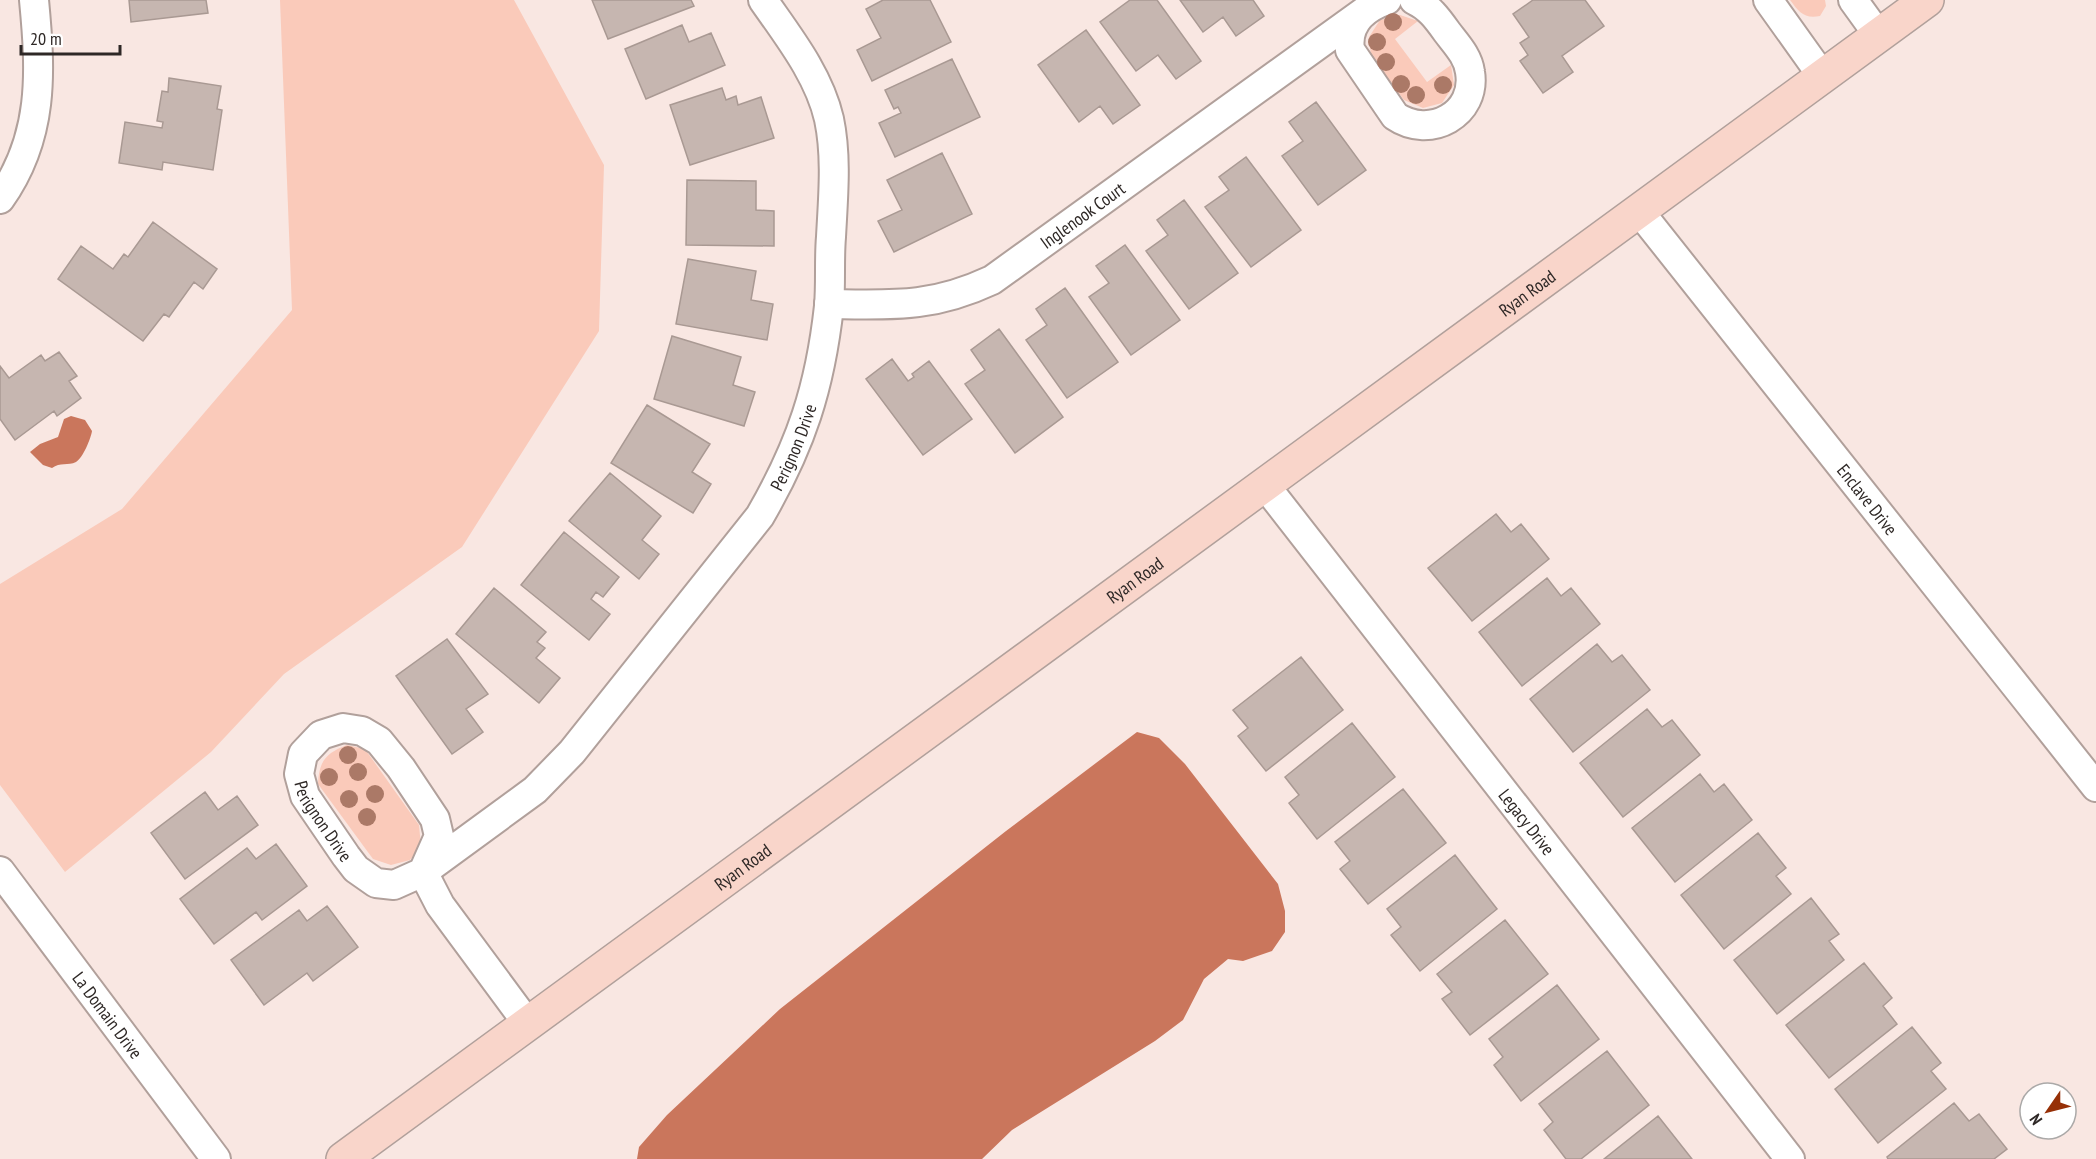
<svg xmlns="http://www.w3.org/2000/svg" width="2096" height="1159" viewBox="0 0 2096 1159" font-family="'PT Sans Narrow',sans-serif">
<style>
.green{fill:#facaba}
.water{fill:#ca765c}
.building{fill:#c6b6b0;stroke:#a99993;stroke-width:1.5}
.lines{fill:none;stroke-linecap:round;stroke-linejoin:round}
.minor-casing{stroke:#b1a09b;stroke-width:32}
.secondary-casing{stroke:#b1a09b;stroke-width:36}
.minor{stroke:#fff;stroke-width:28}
.secondary{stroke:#f9d5ca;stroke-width:33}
.tree{fill:#ab7967}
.labels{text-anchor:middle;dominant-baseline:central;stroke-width:4.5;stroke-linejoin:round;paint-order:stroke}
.street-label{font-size:18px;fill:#2e2826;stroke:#fff}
</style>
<rect width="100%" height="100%" fill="#f9e7e2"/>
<path class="green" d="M280,0H514L604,165L599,331L462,547L284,674L211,752L65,872L0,785V584L122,509L292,310Z
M1790,0H1825L1826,6L1820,16C1804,19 1799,12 1790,0Z
M1400,15L1418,21L1395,39L1427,82L1451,65L1454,85L1442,103L1423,108L1404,100L1371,57L1369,37L1380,20Z
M347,745L365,749L419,825L421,846L410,860L391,865L373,859L318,784C319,761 326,753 347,745Z"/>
<path class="water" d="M71,416L85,420L92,431C91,438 83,458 76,462C68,466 60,462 52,468L43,465L30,452L40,444L58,437L64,419Z
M1137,732L1159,738L1185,764L1278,884L1285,911V932L1272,951L1243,961L1228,959L1204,979L1183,1020L1155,1041L1012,1130L982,1159H637L639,1147L667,1115L780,1009L1006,831Z"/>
<path class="building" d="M129,0H206L208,13L131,22Z
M592,0H691L694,6L608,39Z
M883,0H930L951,42L872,81L857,50L881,38L866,9Z
M1130,0H1157L1201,61L1176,79L1158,55L1136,71L1100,22Z
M1180,0H1253L1264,16L1236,36L1223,17L1203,32Z
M1533,0H1585L1604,26L1562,56L1573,72L1543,93L1520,61L1528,55L1520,43L1529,37L1513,14Z
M682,25L689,42L711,33L725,65L646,99L625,49Z
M1086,30L1140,105L1113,124L1100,106L1079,122L1038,65Z
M952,59L980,117L895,157L879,123L901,113L898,107L894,109L885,90Z
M169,78L221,86L217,109L222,110L213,170L163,162L162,170L119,163L125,122L162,128L163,122L157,121L162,91L168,92Z
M722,88L726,100L736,96L738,105L761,97L774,138L690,165L670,105Z
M1316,102L1366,170L1318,205L1282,156L1303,141L1289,122Z
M942,153L972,214L894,252L878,221L902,210L887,180Z
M1246,157L1301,230L1251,267L1205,207L1229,190L1219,177Z
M687,180L756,181V210L774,211V246L686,245Z
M1184,200L1238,273L1189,309L1146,251L1168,235L1157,220Z
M153,222L217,269L203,289L194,282L169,317L164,314L143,341L58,279L81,246L113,269L124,254L128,257Z
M1125,245L1180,320L1131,355L1089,297L1109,283L1096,266Z
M688,259L756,271L751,300L773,304L767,340L676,324Z
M1065,288L1118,362L1067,398L1026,340L1047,325L1036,309Z
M999,329L1063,417L1015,453L965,384L985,370L971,350Z
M672,336L741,357L733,385L755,392L744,426L654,399Z
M59,352L77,376L69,381L81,398L57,416L54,411L15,440L0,419V366L9,378L41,355L45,361Z
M892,359L908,381L914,377L912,374L929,361L972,419L923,455L866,379Z
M647,405L710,444L692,472L711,484L693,513L611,463Z
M610,473L661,516L642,540L659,554L639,579L569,521Z
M1496,514L1511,532L1521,524L1549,559L1472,621L1428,568Z
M564,532L619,577L603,597L596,592L591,599L610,614L589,640L521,585Z
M1547,578L1561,596L1571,588L1600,624L1522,686L1479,632Z
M494,588L546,632L537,642L545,648L536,658L560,678L539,703L456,634Z
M447,639L488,694L466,709L483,732L452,754L396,676Z
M1597,644L1612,662L1622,655L1650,690L1573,752L1530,699Z
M1301,657L1343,710L1266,771L1238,736L1248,728L1233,710Z
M1647,709L1662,727L1672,720L1700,755L1623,817L1580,763Z
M1352,723L1395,777L1317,839L1289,803L1299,795L1285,777Z
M1700,774L1714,792L1724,784L1752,820L1675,882L1632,828Z
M1403,789L1446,843L1368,904L1340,869L1350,861L1335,842Z
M205,792L218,810L237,796L258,825L185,879L151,833Z
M1758,833L1786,868L1776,876L1791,894L1724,949L1681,895Z
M276,844L307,886L262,920L256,912L214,944L180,899L247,848L256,859Z
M1455,855L1497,909L1420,971L1391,935L1401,927L1387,909Z
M1811,898L1839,934L1829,941L1844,960L1777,1014L1734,960Z
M327,906L358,947L313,981L307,973L264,1005L231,960L299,910L307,921Z
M1505,920L1548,974L1470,1035L1442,999L1452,992L1437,974Z
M1864,963L1892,998L1883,1006L1897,1024L1829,1078L1786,1025Z
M1557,985L1599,1039L1521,1101L1494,1065L1503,1057L1489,1039Z
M1912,1027L1941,1063L1931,1071L1946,1089L1878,1143L1835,1089Z
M1607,1051L1649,1105L1581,1159H1566L1544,1130L1553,1122L1539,1104Z
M1954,1103L1969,1121L1979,1114L2007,1149L1994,1159H1888L1887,1157Z
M1658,1116L1692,1159H1604Z"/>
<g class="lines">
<g class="minor-casing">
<g id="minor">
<path d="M1387,0C1364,8 1346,24 1350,50L1395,116C1430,140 1477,114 1470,72C1468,56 1456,44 1447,32C1437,18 1429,7 1414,0"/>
<path d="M1768,0L1823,77"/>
<path d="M1853,0L1879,36"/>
<path d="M0,199C44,137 41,73 34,0"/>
<path id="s1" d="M1639,211L2096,787"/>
<path id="s2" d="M829,304C894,305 932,308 992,280L1365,11"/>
<path id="s3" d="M1264,484L1790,1159"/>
<path id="s4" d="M0,871L216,1159"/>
<path id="s5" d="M423,872L439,836L435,819L401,768L379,741L362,731L343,728L321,735L303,754L299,774L305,796L346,856L356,869L376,883L394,885L423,872L535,790L572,752L760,516C801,445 820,388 829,306C831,283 829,260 831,237C833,198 837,157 829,119C819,75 788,36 763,0"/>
<path d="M423,872L440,905L528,1024"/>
</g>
</g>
<g class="secondary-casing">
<g id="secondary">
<path id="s6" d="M343,1159L1927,0"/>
</g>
</g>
<use href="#minor" class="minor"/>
<use href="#secondary" class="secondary"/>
</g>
<g class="tree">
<circle cx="1393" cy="22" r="9"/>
<circle cx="1377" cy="42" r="9"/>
<circle cx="1386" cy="62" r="9"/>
<circle cx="1401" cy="84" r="9"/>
<circle cx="1443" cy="85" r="9"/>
<circle cx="1416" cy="95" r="9"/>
<circle cx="348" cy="755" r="9"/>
<circle cx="358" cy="772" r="9"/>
<circle cx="329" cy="777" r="9"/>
<circle cx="375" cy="794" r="9"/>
<circle cx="349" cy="799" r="9"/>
<circle cx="367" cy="817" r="9"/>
</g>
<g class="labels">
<g class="street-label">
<text stroke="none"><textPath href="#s2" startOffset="278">Inglenook Court</textPath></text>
<text stroke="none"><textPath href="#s6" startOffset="1467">Ryan Road</textPath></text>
<text stroke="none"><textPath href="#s5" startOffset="1018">Perignon Drive</textPath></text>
<text stroke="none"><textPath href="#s1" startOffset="368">Enclave Drive</textPath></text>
<text stroke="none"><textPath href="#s6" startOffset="981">Ryan Road</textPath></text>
<text stroke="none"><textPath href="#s5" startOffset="315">Perignon Drive</textPath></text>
<text stroke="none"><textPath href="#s3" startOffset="428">Legacy Drive</textPath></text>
<text stroke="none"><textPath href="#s6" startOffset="495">Ryan Road</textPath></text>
<text stroke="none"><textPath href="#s4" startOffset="180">La Domain Drive</textPath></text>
</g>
</g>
<g transform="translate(2048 1111) rotate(235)"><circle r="28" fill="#ffffff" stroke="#aba9a8" stroke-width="1.5"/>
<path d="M0-4.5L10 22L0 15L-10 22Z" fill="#963007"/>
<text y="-9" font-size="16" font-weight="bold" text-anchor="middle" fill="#2e2826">N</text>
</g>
<path d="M21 45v9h99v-9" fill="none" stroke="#2e2826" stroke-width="3"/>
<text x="30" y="45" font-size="18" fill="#2e2826" stroke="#ffffff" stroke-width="4.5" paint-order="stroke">20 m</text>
</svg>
